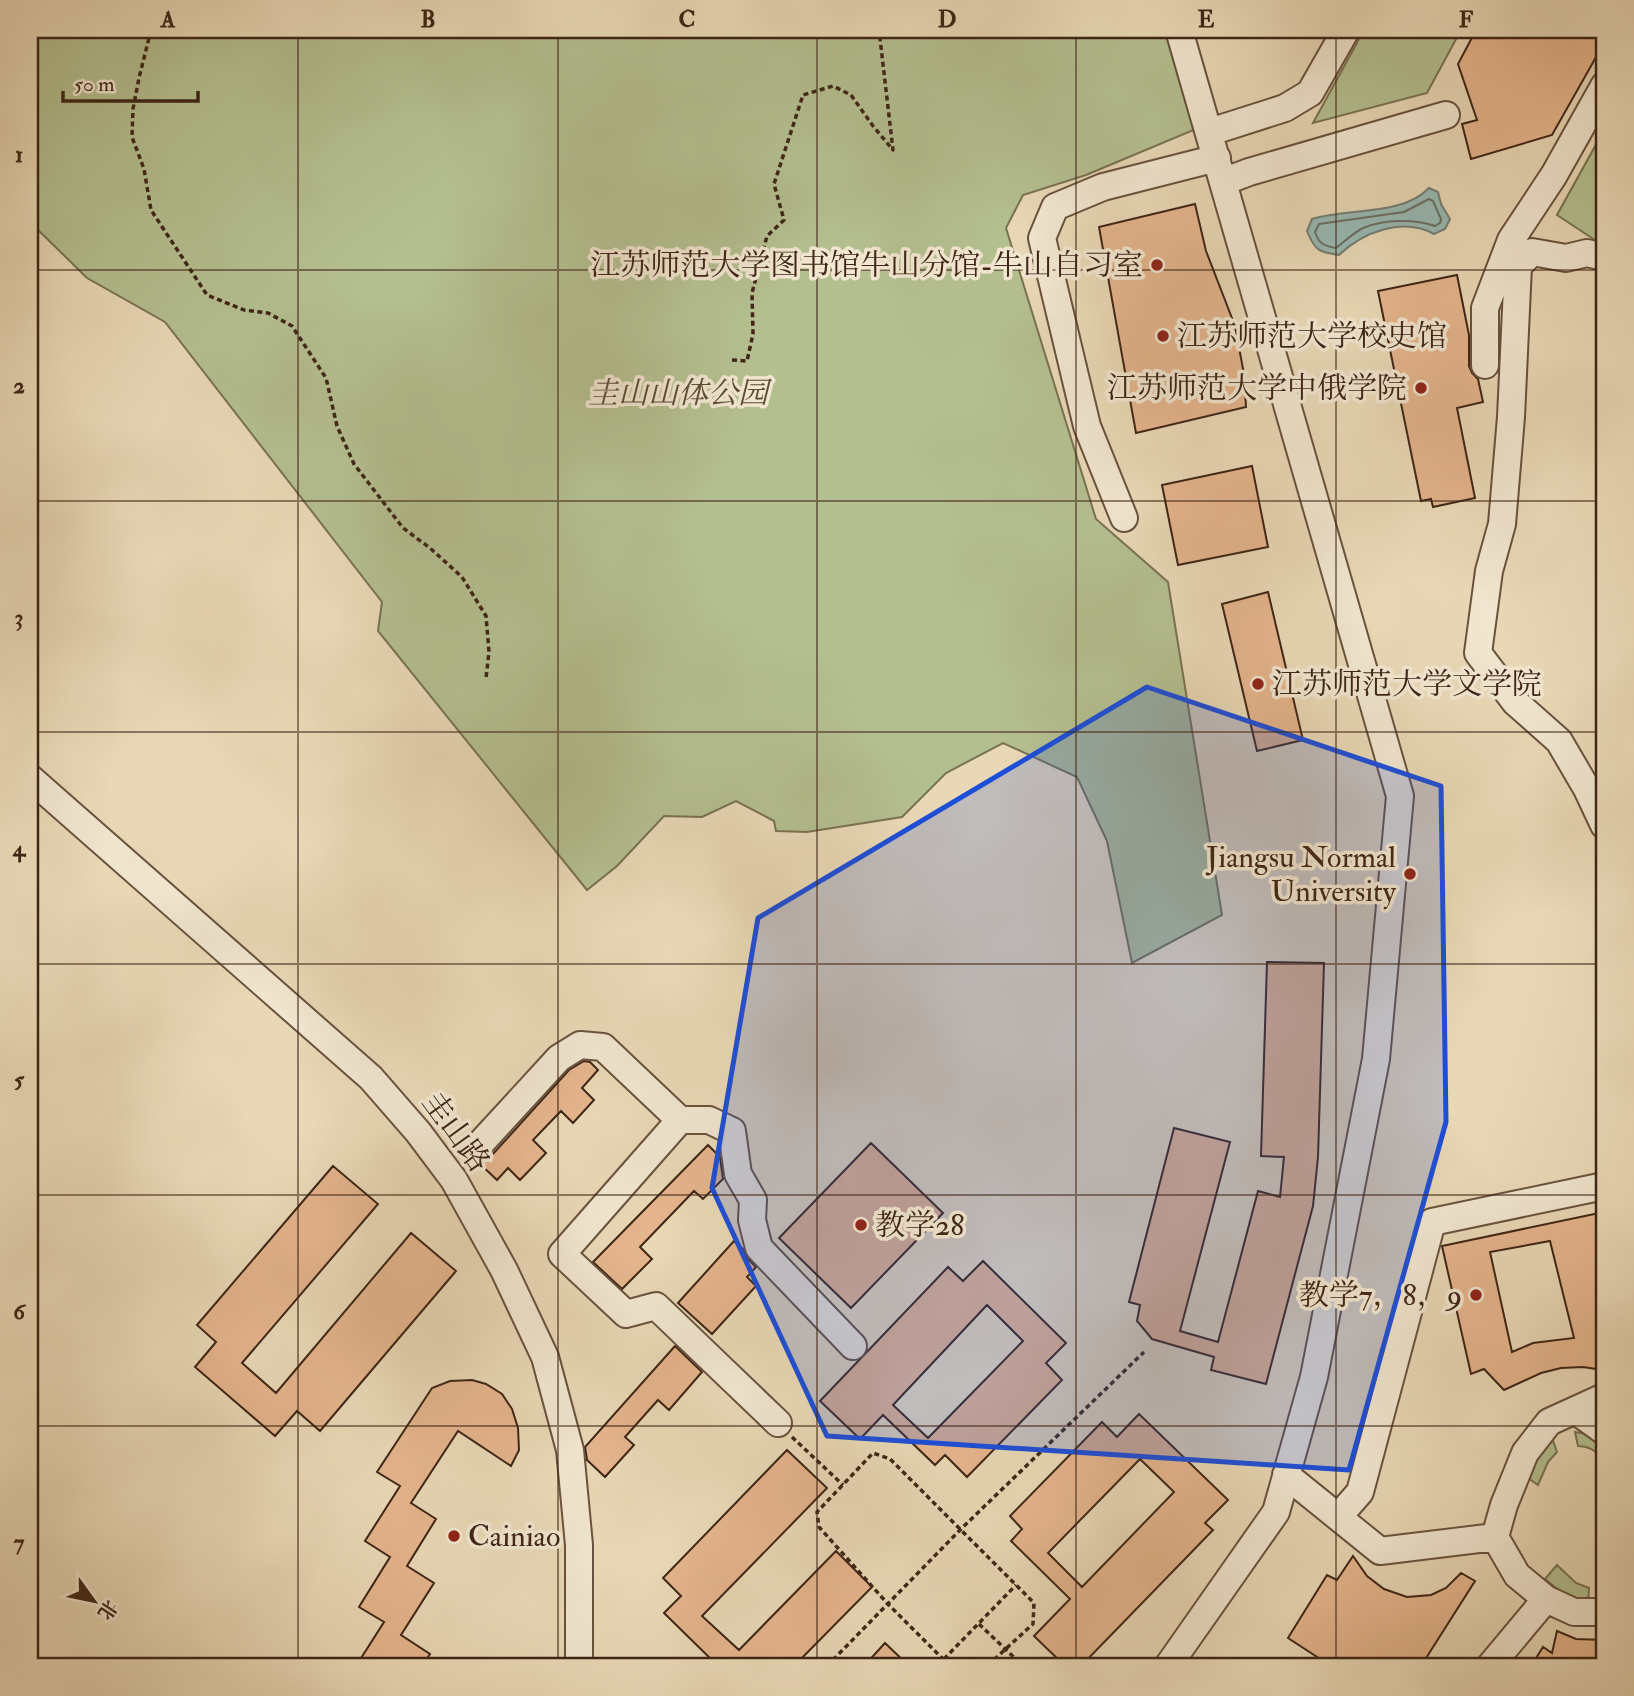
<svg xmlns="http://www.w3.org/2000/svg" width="1634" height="1696" viewBox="0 0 1634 1696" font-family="'IM FELL Double Pica','Noto Serif SC',serif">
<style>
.green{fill:#b4bf90;stroke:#797253;stroke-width:2}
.water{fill:#98b9b3;stroke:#747e74;stroke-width:2}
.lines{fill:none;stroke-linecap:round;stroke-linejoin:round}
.shore{stroke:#6b6f64;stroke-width:2}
.building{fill:#e5b58d;stroke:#3e2516;stroke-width:2;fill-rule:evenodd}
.minor-casing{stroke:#69523e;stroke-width:30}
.path{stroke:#3e2516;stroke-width:3.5;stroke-dasharray:5 3.5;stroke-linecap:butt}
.minor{stroke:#f1e6d0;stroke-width:26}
.marked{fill:#1d4ed8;fill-opacity:0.2;stroke:#1d4ed8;stroke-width:5;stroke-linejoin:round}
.grid{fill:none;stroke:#3e2516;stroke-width:2;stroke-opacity:0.55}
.poi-dot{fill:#8f2418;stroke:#f1e6d0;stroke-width:2.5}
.labels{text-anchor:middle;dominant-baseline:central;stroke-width:7;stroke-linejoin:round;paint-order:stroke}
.poi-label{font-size:30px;fill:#3e2516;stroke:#f1e6d0;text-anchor:end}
.park-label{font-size:30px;font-style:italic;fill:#5c4c34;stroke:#f1e6d0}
.street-label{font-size:30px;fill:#3e2516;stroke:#f1e6d0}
.neatline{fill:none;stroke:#3e2516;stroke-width:2.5}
.grid-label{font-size:23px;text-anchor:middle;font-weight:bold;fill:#3e2516}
</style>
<rect width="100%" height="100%" fill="#e9d8b6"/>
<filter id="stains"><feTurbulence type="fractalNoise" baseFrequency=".00286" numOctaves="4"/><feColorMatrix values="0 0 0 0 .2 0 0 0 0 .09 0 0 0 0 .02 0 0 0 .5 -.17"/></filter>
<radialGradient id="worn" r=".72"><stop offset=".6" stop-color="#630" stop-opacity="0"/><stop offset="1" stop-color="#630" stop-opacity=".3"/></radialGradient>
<path class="green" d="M30,30H1168L1196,129L1086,175L1023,195L1006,228L1096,519L1168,582L1222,915L1132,963L1107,841L1077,777L1003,743L946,773L902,817L807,832L776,831L774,821L736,801L702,817L664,816L617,866L587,890L378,631L382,602L165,322L87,278L30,222Z
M1364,30H1461L1427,93L1313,123Z
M1604,130V246L1557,215Z
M1575,1432L1591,1435L1604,1442V1459C1597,1451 1589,1446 1578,1446Z
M1552,1438L1557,1452L1548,1462L1538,1485L1525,1476Z
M1557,1565L1576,1583L1589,1588L1588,1603L1563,1594L1545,1579Z"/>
<path class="water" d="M1429,188L1438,192L1441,204L1450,219L1445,229L1434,234C1402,217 1363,232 1339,255C1319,252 1315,251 1307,231L1312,219C1349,208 1402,216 1429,188Z"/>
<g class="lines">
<path class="shore" d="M1429,199L1433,201L1441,219L1440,223L1435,226C1415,219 1384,219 1363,228C1353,233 1345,241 1336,248C1324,246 1319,244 1315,232L1319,224L1404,212Z"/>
</g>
<path class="building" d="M1476,30H1604V43L1552,135L1471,159L1462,124L1477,120L1458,64Z
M1195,204L1206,251L1235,326L1244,374L1246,407L1136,433L1099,227Z
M1457,275L1469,335V366L1472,373L1478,379L1483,402L1457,408L1475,498L1433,507L1431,499L1421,501L1378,291Z
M1252,466L1268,547L1178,565L1162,485Z
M1268,592L1303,740L1257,751L1222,604Z
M1267,962L1324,963L1318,1157L1313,1206L1266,1384L1211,1370L1214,1357L1152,1339L1137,1321L1140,1305L1129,1302L1174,1128L1230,1142L1180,1331L1218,1342L1258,1191L1280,1197L1284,1157L1261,1156Z
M584,1061L590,1062L598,1070L582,1088L594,1100L573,1123L561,1111L533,1140L546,1153L520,1180L508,1168L497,1180L479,1163L493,1154L569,1070Z
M871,1143L943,1213L851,1308L779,1238Z
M708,1145L720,1157L723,1179L703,1199L694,1191L640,1247L652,1259L622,1289L593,1262Z
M333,1166L378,1204L242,1363L276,1393L411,1233L456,1271L320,1431L297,1411L275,1436L195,1367L216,1342L197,1325Z
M1604,1212V1228L1599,1230L1604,1249L1603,1370L1583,1367L1561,1368L1541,1373L1504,1390L1484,1369L1471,1374L1442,1246ZM1550,1241L1574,1338L1533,1343L1512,1352L1490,1252Z
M734,1241L743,1249L747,1258L756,1267L747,1277L756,1286L712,1334L678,1303Z
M983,1261L1066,1343L1046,1363L1062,1380L967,1477L945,1455L935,1465L883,1415L860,1439L820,1401L948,1267L963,1281ZM987,1305L1023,1341L928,1438L893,1405Z
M675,1346L702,1372L669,1410L658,1400L625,1437L634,1445L605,1477L587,1460L585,1447Z
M472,1380L486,1384L502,1394L512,1409L518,1428L519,1450L511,1466L458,1431L411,1503L436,1519L407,1566L434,1583L401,1635L430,1654L422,1666H356L384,1622L359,1607L390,1557L365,1541L400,1486L377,1472L432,1388L450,1381Z
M1139,1414L1228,1500L1205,1523L1213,1530L1081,1666H1065L1034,1636L1070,1599L1011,1541L1022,1529L1010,1516L1102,1422L1117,1437ZM1140,1459L1174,1492L1082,1587L1048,1553Z
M787,1450L827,1488L702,1616L739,1650L836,1551L872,1587L794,1666H718L664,1613L681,1596L663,1578Z
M1353,1556L1367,1576L1384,1589L1407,1597L1431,1595L1446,1588L1461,1573L1475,1581L1421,1666H1331L1288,1638L1327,1575L1337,1580Z
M1557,1631L1576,1639L1604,1640V1666H1531L1543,1647L1552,1653Z
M885,1643L909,1666H864Z"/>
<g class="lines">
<g class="minor-casing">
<path id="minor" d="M1210,132L1285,108L1310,93L1346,30
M1223,182L1249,172L1446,115
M1604,257L1587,253L1566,258L1532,252L1518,266L1511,417L1502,524L1489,571L1478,653L1515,702L1559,741L1587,789L1604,825
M1485,365V308L1511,240L1554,175L1604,86
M1124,518L1087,426L1042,238L1055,207L1103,187L1217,158
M30,778L371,1078L418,1132L454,1180L504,1270L545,1357L570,1450L579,1545V1666
M481,1143L559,1058L580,1045L603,1047L680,1120
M1604,1397L1549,1422L1525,1453L1504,1505L1495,1537L1517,1575L1546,1599L1574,1612H1604
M1576,1411L1604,1431
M778,1423L656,1306L626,1314L562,1254L680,1120H709L732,1131L738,1174L753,1200L752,1220L759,1248L853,1346
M1286,1475L1380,1551L1495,1537
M1339,1516L1360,1492L1432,1222L1604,1186
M1168,1666L1276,1512L1314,1377L1376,1059L1400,796L1179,30
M1490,1666L1546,1599"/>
</g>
<path class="path" d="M151,30L139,78L133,109L132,137L144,169L151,210L207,295L244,310L268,313L292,326L326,378L337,426L354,464L403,528L430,548L462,577L486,616L489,652L486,678
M732,360L747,361L753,334L752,293L767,236L784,220L774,184L803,95L833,86L851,95L873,126L893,150L879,30
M792,1437L843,1485
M979,1624L1023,1666
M944,1659L1016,1585
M827,1666L961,1529L1144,1352
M950,1666L887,1603L819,1527L817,1512L873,1453L890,1459L1034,1603L1033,1624L987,1666"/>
<use href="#minor" class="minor"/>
</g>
<path class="marked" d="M1147,687L1441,786L1446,1122L1349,1470L827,1436L712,1188L758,918Z"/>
<path class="grid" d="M298,30V1666M558,30V1666M817,30V1666M1076,30V1666M1336,30V1666M30,270H1604M30,501H1604M30,732H1604M30,964H1604M30,1195H1604M30,1426H1604"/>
<g class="poi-dot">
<circle cx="1157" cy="265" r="7"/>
<circle cx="1163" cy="336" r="7"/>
<circle cx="1421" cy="388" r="7"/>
<circle cx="1258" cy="684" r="7"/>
<circle cx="1410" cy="874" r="7"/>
<circle cx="861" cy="1225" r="7"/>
<circle cx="1476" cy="1295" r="7"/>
<circle cx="454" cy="1536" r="7"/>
</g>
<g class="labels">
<g class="poi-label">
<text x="1143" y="265">江苏师范大学图书馆牛山分馆-牛山自习室</text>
<text x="1177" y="336" text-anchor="start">江苏师范大学校史馆</text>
<text x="1407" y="388">江苏师范大学中俄学院</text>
<text x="1272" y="684" text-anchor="start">江苏师范大学文学院</text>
<text x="1396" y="857">Jiangsu Normal<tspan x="1396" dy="34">University</tspan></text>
<text x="875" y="1225" text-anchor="start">教学28</text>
<text x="1462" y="1295">教学7，8，9</text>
<text x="468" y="1536" text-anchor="start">Cainiao</text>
</g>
<g class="park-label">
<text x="678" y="393">圭山山体公园</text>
</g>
<g class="street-label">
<text transform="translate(456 1132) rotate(54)">圭山路</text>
</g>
</g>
<rect width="1634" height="1696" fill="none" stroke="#e9d8b6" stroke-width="77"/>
<g transform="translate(94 1601) rotate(123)" stroke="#f1e6d0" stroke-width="5" paint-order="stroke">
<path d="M0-5L12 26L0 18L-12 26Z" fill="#3e2516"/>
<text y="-10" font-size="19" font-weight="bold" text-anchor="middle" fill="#3e2516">北</text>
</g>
<path d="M63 91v10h135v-10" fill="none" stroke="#3e2516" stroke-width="3.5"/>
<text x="74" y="91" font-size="21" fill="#3e2516" stroke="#f1e6d0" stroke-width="5" paint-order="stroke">50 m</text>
<rect x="38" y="38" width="1558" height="1620" class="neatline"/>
<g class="grid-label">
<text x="168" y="27">A</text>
<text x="428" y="27">B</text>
<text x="687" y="27">C</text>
<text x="947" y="27">D</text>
<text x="1206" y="27">E</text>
<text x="1466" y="27">F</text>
<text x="19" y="162">1</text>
<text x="19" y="393">2</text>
<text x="19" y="625">3</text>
<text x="19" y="856">4</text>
<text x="19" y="1087">5</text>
<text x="19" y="1319">6</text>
<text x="19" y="1550">7</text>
</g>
<rect width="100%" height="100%" filter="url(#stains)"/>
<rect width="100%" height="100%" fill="url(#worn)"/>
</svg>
